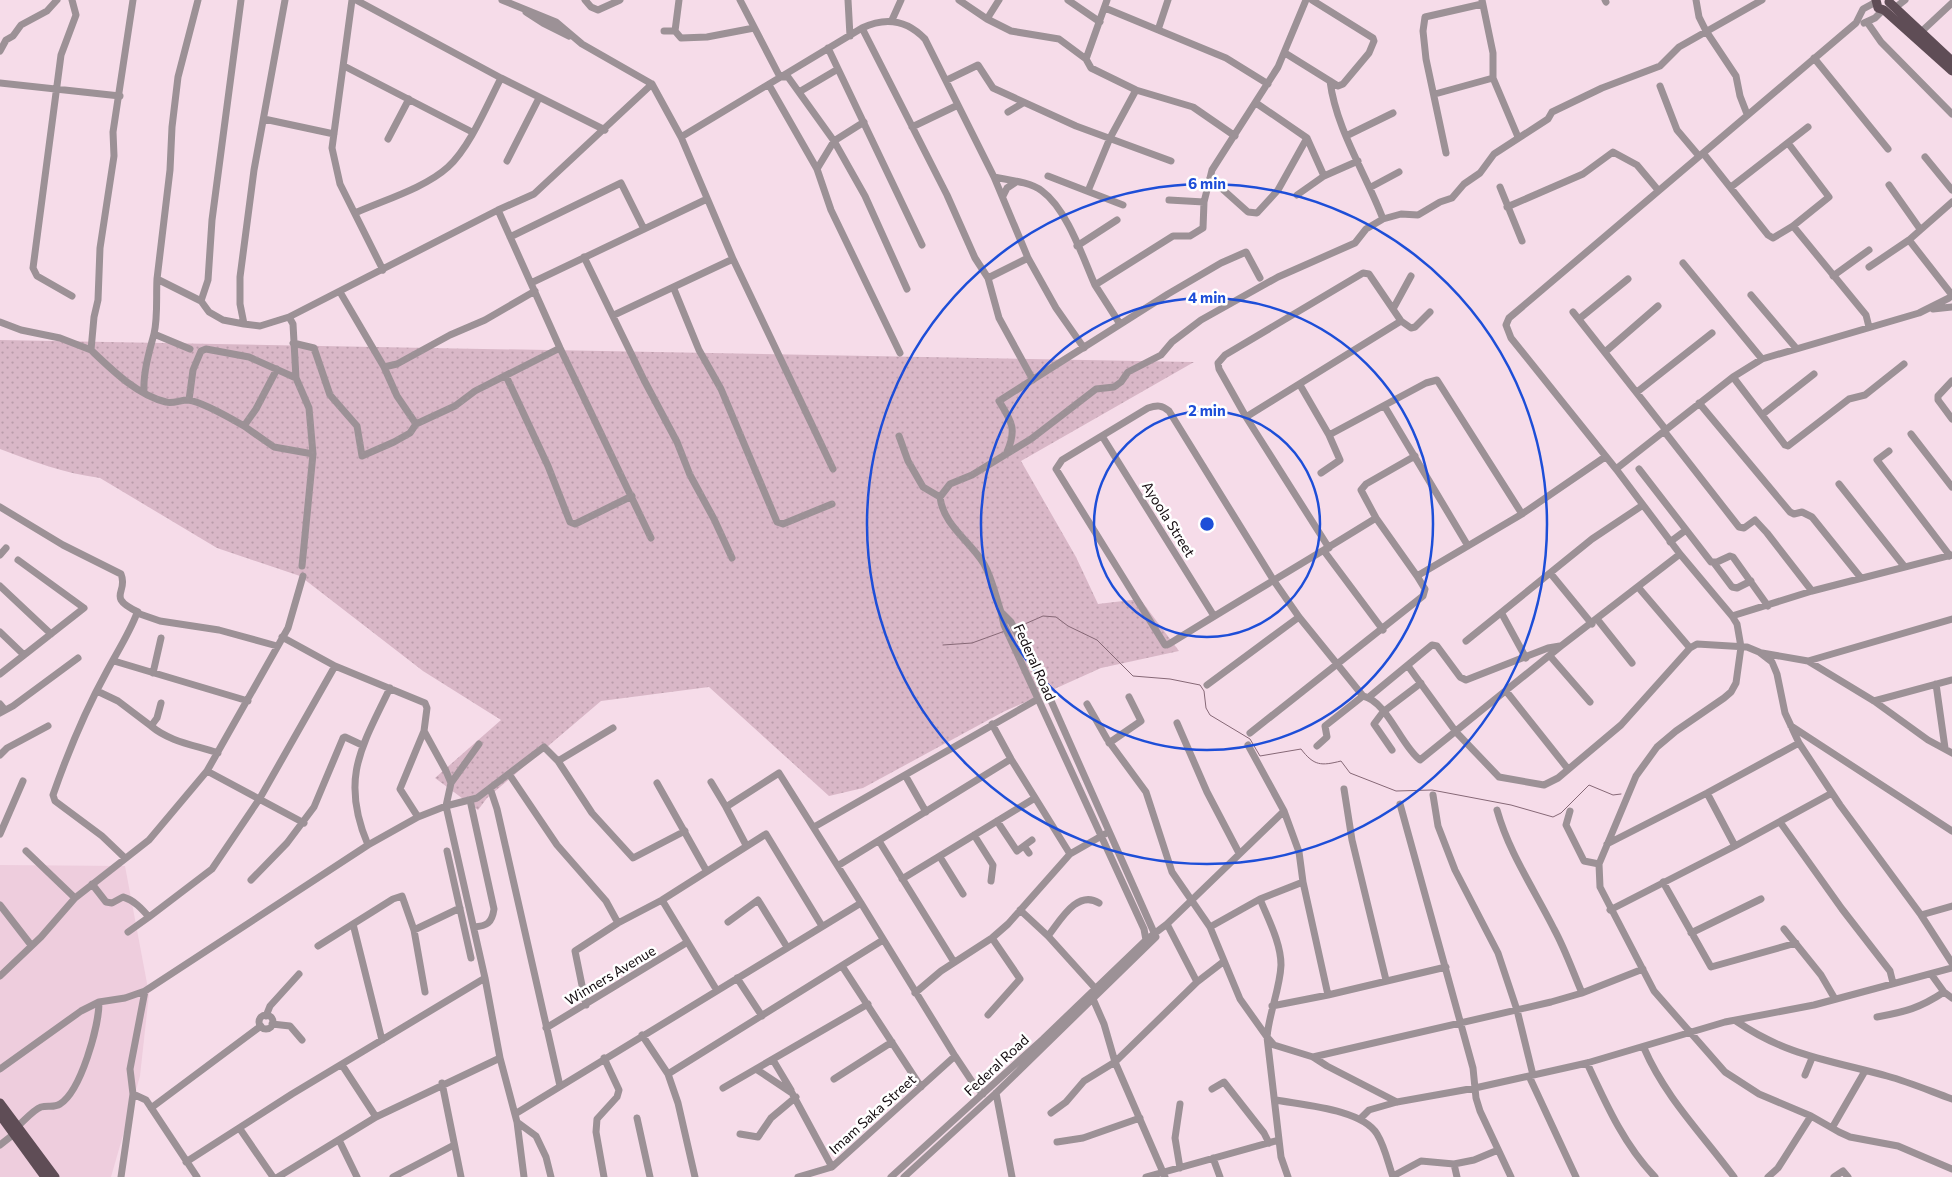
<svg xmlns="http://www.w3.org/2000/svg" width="1952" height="1177" viewBox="0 0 1952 1177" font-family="Commissioner,sans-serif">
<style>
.built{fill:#eecddd}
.grass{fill:url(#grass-dots)}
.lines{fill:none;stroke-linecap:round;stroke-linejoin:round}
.stream{stroke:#866876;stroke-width:1}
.minor{stroke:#9c9196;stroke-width:7}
.major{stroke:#5f4d56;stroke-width:9}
.ring{fill:none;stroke:#1d4ed8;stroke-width:2.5}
.labels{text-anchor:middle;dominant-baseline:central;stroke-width:5;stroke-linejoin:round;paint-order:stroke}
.street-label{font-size:14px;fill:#120a0e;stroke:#fff}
.centre{fill:#1d4ed8;stroke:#fff;stroke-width:2.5}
.ring-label{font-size:15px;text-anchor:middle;font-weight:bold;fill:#1d4ed8;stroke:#fff;stroke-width:5;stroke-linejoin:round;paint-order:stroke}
</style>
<defs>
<pattern id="grass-dots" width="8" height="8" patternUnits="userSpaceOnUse" patternTransform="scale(1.25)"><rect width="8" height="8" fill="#d9b7c7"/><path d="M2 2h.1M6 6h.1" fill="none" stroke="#b99caa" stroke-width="1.8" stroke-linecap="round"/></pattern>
</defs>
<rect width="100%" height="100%" fill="#f6dce9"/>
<path class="built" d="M0,865L125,866L149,994L140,1076L111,1177H0Z"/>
<path class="grass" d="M0,340L1194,362L1021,461L1076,557L1098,604L1140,599L1179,651L1101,668L1003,712L863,788L829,796L709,687L601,701L487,798L478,810L435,778L501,720L423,671L300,576L217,548L100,478C63,473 34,462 0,449Z"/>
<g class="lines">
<path class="stream" d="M1018,627L1043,616L1056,617L1068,626L1097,640L1133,676L1170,679L1200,685L1204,691L1206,708L1210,715L1250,739L1260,756L1301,749C1314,766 1321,766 1341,761L1350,773L1396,791L1432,790L1511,805L1553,817L1561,813L1589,785L1613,795L1621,794
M943,645L972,643L1005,631"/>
<path class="minor" d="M133,0L113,132L114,156L100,248L98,300L94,317L91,350C112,370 137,395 166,402C173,404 180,400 188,400C202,402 232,419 244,426L256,409L277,369
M198,0L178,77L172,127L170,170L157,279L201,301L209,312L223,320L244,324
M285,0L254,170L240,277V304L244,324L260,326L289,317L293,324L296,378L309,408L313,454L302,566
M352,0L332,148L340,184L383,270
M356,0L501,78L605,130
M585,0L591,7L598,10L620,0
M740,0L780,77H788L834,141L865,196L907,289
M848,0L850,36
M959,0L987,19L1011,31L1059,39L1086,59L1091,68L1136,90L1193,107L1235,136
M1068,0L1100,22
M1482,0L1493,53V78L1518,137
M1605,0L1606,2
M1696,0L1699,17L1706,31L1736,76L1740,96L1747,114
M1876,2L1863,9L1856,23L1509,318L1506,325L1511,338L1616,469L1680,554L1732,616L1737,624L1741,647L1736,683L1731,692L1724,698L1676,731L1657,747L1636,776L1599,864L1600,887L1654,991L1725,1072L1759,1094L1811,1116L1839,1132L1850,1137L1898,1146L1952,1169
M1896,7L1905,0
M1105,8L1226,58L1268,84
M526,12L543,23L569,36
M987,19L999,0
M892,20L901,0
M1867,22L1881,42L1952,114
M1864,23L1875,18L1883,10
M862,28L947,195L975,258L988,278L999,318L1033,380
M1158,30L1168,0
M664,31H675L681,38L707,37L754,28
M675,31L679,0
M1921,32L1952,3
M828,48L922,245
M0,51L6,40L13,36L21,25L47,11L57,0
M1285,53L1338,86L1343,84L1369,53L1374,41L1373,38L1312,0
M1814,58L1888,149
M1086,59L1107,0
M344,66L472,132
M947,80L978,65L993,88L1076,126L1171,161
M1330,81C1336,129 1366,174 1383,219
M0,83L120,96
M652,84L681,137
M769,85L817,169L831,210L900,353
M1660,86L1677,130L1699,156
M799,92L838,69
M1435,94L1493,78
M1256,103L1307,138L1324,176
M1008,112L1023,103
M264,119L334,134
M912,127L958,105
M1346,136L1393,113
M388,139L409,99
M1788,143L1829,197L1793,226
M1446,153L1426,59L1423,31L1425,17L1482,4
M1703,153L1768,235L1773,238L1793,226L1866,315L1869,327
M1925,157L1952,190
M507,161L539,98
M817,169L834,141L864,122
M1048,176L1123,205
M994,177L1028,258L1056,308L1084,348
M1210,178L1248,212L1257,213L1278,190L1307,138
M1889,185L1920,229
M1371,187L1399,172
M1500,187L1522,241
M1731,187L1808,127
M1088,191L1110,138L1136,90
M1297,195L1324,176L1358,161
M1003,196L1007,188L1016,182
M1169,200L1204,202
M1952,202L1909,240L1952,295
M1507,207L1583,174L1613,152L1637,165L1658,190
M498,210L560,348L651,538
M355,213C384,200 425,188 448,167C470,147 487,105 501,78
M510,237L621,183L644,229
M1077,246L1117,220
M584,257L644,380L677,442L690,475L714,519L732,558
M1683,263L1762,359
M1869,267L1909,240
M1833,276L1869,250
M988,278L1028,258
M531,283L707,199
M1095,285L1120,324
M674,289L699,350L721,389L777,522L783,524L832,504
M340,292L384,367L397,396L416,424
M1751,295L1796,348
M72,296L37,276L33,268L61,55L76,15L72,0
M201,301L208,280L212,220L241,0
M1393,309L1411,276
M1933,309L1952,307
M1573,312L1666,430
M614,315L733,259
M289,317L498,210L534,194L652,84L582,44L556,22L502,0
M1579,319L1628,279
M1401,321L1411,328L1415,327L1430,312
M0,322L21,330L60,338L91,350
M154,334L190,349
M293,343L314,348L330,395L357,426L362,456L394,442L410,433L416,424L455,406L475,391L560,348
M1605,352L1658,306
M384,367L397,364L450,335L485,320L535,291
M506,376L548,466L570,522L575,524L632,496
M1733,377L1785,445L1788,446L1849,399L1865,395L1904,364
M1952,381L1938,396V400L1952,419
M1300,385L1329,435L1426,383L1437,380L1522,514
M144,392C143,373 149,352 154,334C158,317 156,297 157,279
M1637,392L1712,333
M189,400L193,370L201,351L206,349L249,357L296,378
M1699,403L1790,512L1794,514L1802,512L1812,517L1861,578
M1385,407L1468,546
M1763,414L1814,374
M1246,417L1401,321L1369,274L1363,273L1225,355L1218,363L1219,369L1246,417L1329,548
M244,426L274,447L313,454
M1664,431L1739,527L1744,528L1755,520L1767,533L1812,591
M1911,434L1952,487
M899,436L908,461L923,487L940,497L950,484L972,475L1031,439L1096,389L1114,387L1121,382L1128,372L1161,355L1172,342L1201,320L1278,277L1355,243L1366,229L1383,219L1401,214L1418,215L1440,202L1452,198L1464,184L1480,173L1494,154L1548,119L1552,112L1602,88L1660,66L1679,47L1762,0
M1102,436L1214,616
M1889,451L1877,460L1950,556
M1007,452C1017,429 1012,422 999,401L1168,294L1221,263L1246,252L1260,278
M1415,456L1366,484L1361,490L1376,518L1417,576
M833,469L733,259L681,137L862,28C885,17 906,19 925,39L994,177C1009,180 1030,182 1042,191C1067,209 1083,258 1095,285L1173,236H1190L1203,228L1204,202L1212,170L1278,67L1306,0
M1616,469L1733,377L1762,359L1919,313L1949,298
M1639,469L1711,562H1717L1730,556L1733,557L1768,606
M1321,473L1340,460L1329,435
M1839,484L1904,566
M940,497C943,525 970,541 984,564C992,578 996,597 1001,612
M0,507L63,545L121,574C129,593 105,596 138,612
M1376,518C1307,561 1238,601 1169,644L1165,645L1056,469L1062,460L1148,408C1157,405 1162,405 1169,411L1274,581L1299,617L1363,696C1387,701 1401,746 1420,760L1561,646L1680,554
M1670,542L1686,530
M1324,551L1383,630
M0,555L6,548
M1714,563L1732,587L1737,588L1751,581
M1551,574L1592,624
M0,586L51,634
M1638,587L1690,648
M1502,614L1526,658
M1732,616L1812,591L1952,555
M1597,619L1632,663
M0,632L24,655
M282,637L335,666
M1466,641L1592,539L1643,505
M1762,653L1808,661L1874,701L1928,740L1952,753
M1550,656L1590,702
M114,661L248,701
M1808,661L1952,619
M1408,666L1456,732L1499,777L1544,785L1558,778L1621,725L1690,648L1697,644L1747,647L1759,652L1772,662L1777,674L1785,713L1799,743L1840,805L1921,915L1952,963
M153,673L161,638
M0,674L84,608L18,560
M1936,684L1945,748
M1207,685L1299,617
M97,691L118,701L151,726
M1506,691L1568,769
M1369,697L1432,645L1437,646L1460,677L1466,680L1548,648L1560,646
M1874,701L1952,680
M161,703L157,718L151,726C170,742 195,745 218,753
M0,704L5,710
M1087,704L1107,739L1146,792L1172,872L1210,927L1240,999L1267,1037L1274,1045L1313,1057L1327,1066L1397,1102
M0,713L13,706L78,658
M1177,723L1207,792L1239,853
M1791,726L1952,831
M613,728L558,761L592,813L633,858L685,831
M1250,733L1423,596L1425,589L1417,576L1522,514L1605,457
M1109,743L1141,721L1129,697
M1248,745L1284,811
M1317,746L1327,737L1325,726L1363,696
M1392,750L1374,724L1383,712L1421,683
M0,755L7,748L48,726
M207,771L304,823
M509,774L557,845L606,901L618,923
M905,775L926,812
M711,782L726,807
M451,783L479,744
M657,783L706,870
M490,788L497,809L560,1086
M1344,789L1352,840L1386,980
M1707,793L1735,846
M1433,795L1438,826L1455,870L1498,953L1517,1010L1533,1075
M470,800L494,909C492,923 487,926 474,927
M1400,804L1473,1068L1476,1098L1480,1111L1511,1177
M1497,810C1509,853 1534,889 1554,929C1565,949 1573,972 1582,993
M1570,811L1566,825L1584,861L1599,864
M418,817L400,789L424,731
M997,821L1017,851L1032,840
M1780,822L1842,909L1890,971L1893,983
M814,827L1038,699
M0,834L23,781
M974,835L993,865L991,881
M879,841L954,962
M1607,844L1707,793L1799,743
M368,845C340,779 361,748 390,688
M746,845L726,807L779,773L861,903
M1024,846L1029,853
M26,851L75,898
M447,851L471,958
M1070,854L1105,834
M940,857L963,894
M125,858L102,836L55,801L53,795C68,752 85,711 107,671C117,652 129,634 137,613L160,621L219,630L277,646
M839,865L1011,759
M902,879L1035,798
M251,880L287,843L314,807L343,738L345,737L362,745
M1663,882L1711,967L1796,943
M92,884L106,902L112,903L123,897C134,900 142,909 149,917L212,869L260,798L335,666L425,703L427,708L424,731L446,771L451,783L446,806L477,798L544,747L558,761
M1260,899C1268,919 1281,943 1281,965C1280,989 1269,1013 1267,1037L1281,1157L1288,1177
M662,900L716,989
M0,905L31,945
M1020,910L1048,936L1095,988
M1610,910L1735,846L1832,793
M1921,915L1952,906
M728,922L758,900L787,947
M1167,924L1197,982
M1210,927L1260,899L1303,882
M1784,929L1821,975L1835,999
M414,930L460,908
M128,932L149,917
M1691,933L1761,899
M1048,936C1060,921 1077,889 1099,903
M318,946L353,924
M842,966L921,1087
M1931,974L1944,992L1952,998
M0,976L41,937L75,898L149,840L207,771L288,628L303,576
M737,978L762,1016
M915,993L941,971L992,938L1008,924L1070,854L1011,759L992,724
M1093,999L1104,1024L1115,1062L1165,1177
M586,1005L575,951L618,923L662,900L766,834L822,926
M1272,1006L1328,995L1446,967
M988,1015L1020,979L992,938
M259 1022a7 7 0 1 1 14 0a7 7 0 1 1-14 0Z
M266,1016L270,1006L299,974
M1877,1017C1905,1012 1920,1008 1944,992
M1736,1021C1787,1056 1829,1060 1887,1076C1909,1082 1930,1091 1952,1099
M272,1024L290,1026L302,1040
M546,1028L686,943
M642,1035L668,1074
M382,1040L353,924L393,899L402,896L414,930L425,992
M1644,1048C1665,1097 1703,1135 1734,1177
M1313,1057L1551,1002L1582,993L1643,969
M500,1058L517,1122L536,1136L546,1157L551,1177
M604,1058L619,1090L617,1097L597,1119L596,1132L604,1177
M773,1060L791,1090
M1587,1063C1606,1104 1624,1145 1655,1177
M342,1065L376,1117
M0,1069L81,1011L99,1002L125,998L145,991L368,845L418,817L446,806L485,978
M756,1069L792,1093L832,1167
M1805,1075L1812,1058
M1529,1076L1576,1177
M834,1079L892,1042
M442,1083L461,1177
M723,1088L868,1004
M1212,1089L1224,1082L1264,1133L1269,1143
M996,1093L1012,1177
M133,1094L130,1069L145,991
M1276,1100C1302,1105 1362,1109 1377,1134C1385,1147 1388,1163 1393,1177
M151,1108L261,1026
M1051,1113L1066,1102L1084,1081L1115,1062L1197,982L1223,962
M515,1114L861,903L955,1056L975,1086L983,1094
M637,1118L650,1177
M1360,1119L1369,1110L1397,1102L1475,1088L1587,1063L1725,1022L1814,1005L1952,968
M517,1122L524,1177
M17,1127C24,1121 33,1110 41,1107C48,1105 54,1108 60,1104C81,1091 99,1026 99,1002
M1832,1128L1865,1071
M240,1129L273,1177
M740,1134L758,1137L771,1118L796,1097
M339,1140L357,1177
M1057,1142L1083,1138L1140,1118
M0,1145L14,1134
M1213,1158L1220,1177
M186,1162L292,1094L485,978L500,1058L376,1117L278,1177
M1180,1168L1175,1138L1180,1104
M1393,1176L1421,1161L1454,1164
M121,1177L133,1094L146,1100L197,1177
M393,1177L454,1145
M695,1177L678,1103L668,1074L883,940
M798,1177L832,1167L955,1056
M891,1177L1043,1039L1146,940L1167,924L1284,811L1299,852L1303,882L1328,995
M904,1177L996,1093L1156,937L1048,694L1011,622L1001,612L1004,625L1144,929L1146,940
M1146,1177L1279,1140
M1457,1177L1454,1164L1474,1160L1498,1150
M1768,1177L1778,1168L1811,1116
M1834,1177L1843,1171L1848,1177"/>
<path class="major" d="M1876,0L1878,8L1884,10L1952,71
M1889,2L1952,61
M0,1103L55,1177
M0,1115L45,1177"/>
</g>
<g class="ring">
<circle cx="1207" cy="524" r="113"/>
<circle cx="1207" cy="524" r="226"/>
<circle cx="1207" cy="524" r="340"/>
</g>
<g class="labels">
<g class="street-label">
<text transform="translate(1169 519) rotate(58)">Ayoola Street</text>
<text transform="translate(1035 662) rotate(66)">Federal Road</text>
<text transform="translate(610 975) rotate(-31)">Winners Avenue</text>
<text transform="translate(996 1065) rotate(-43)">Federal Road</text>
<text transform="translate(872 1114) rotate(-42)">Imam Saka Street</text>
</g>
</g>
<circle cx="1207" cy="524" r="8" class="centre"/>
<g class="ring-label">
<text x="1207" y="189">6 min</text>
<text x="1207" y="303">4 min</text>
<text x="1207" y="416">2 min</text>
</g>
</svg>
